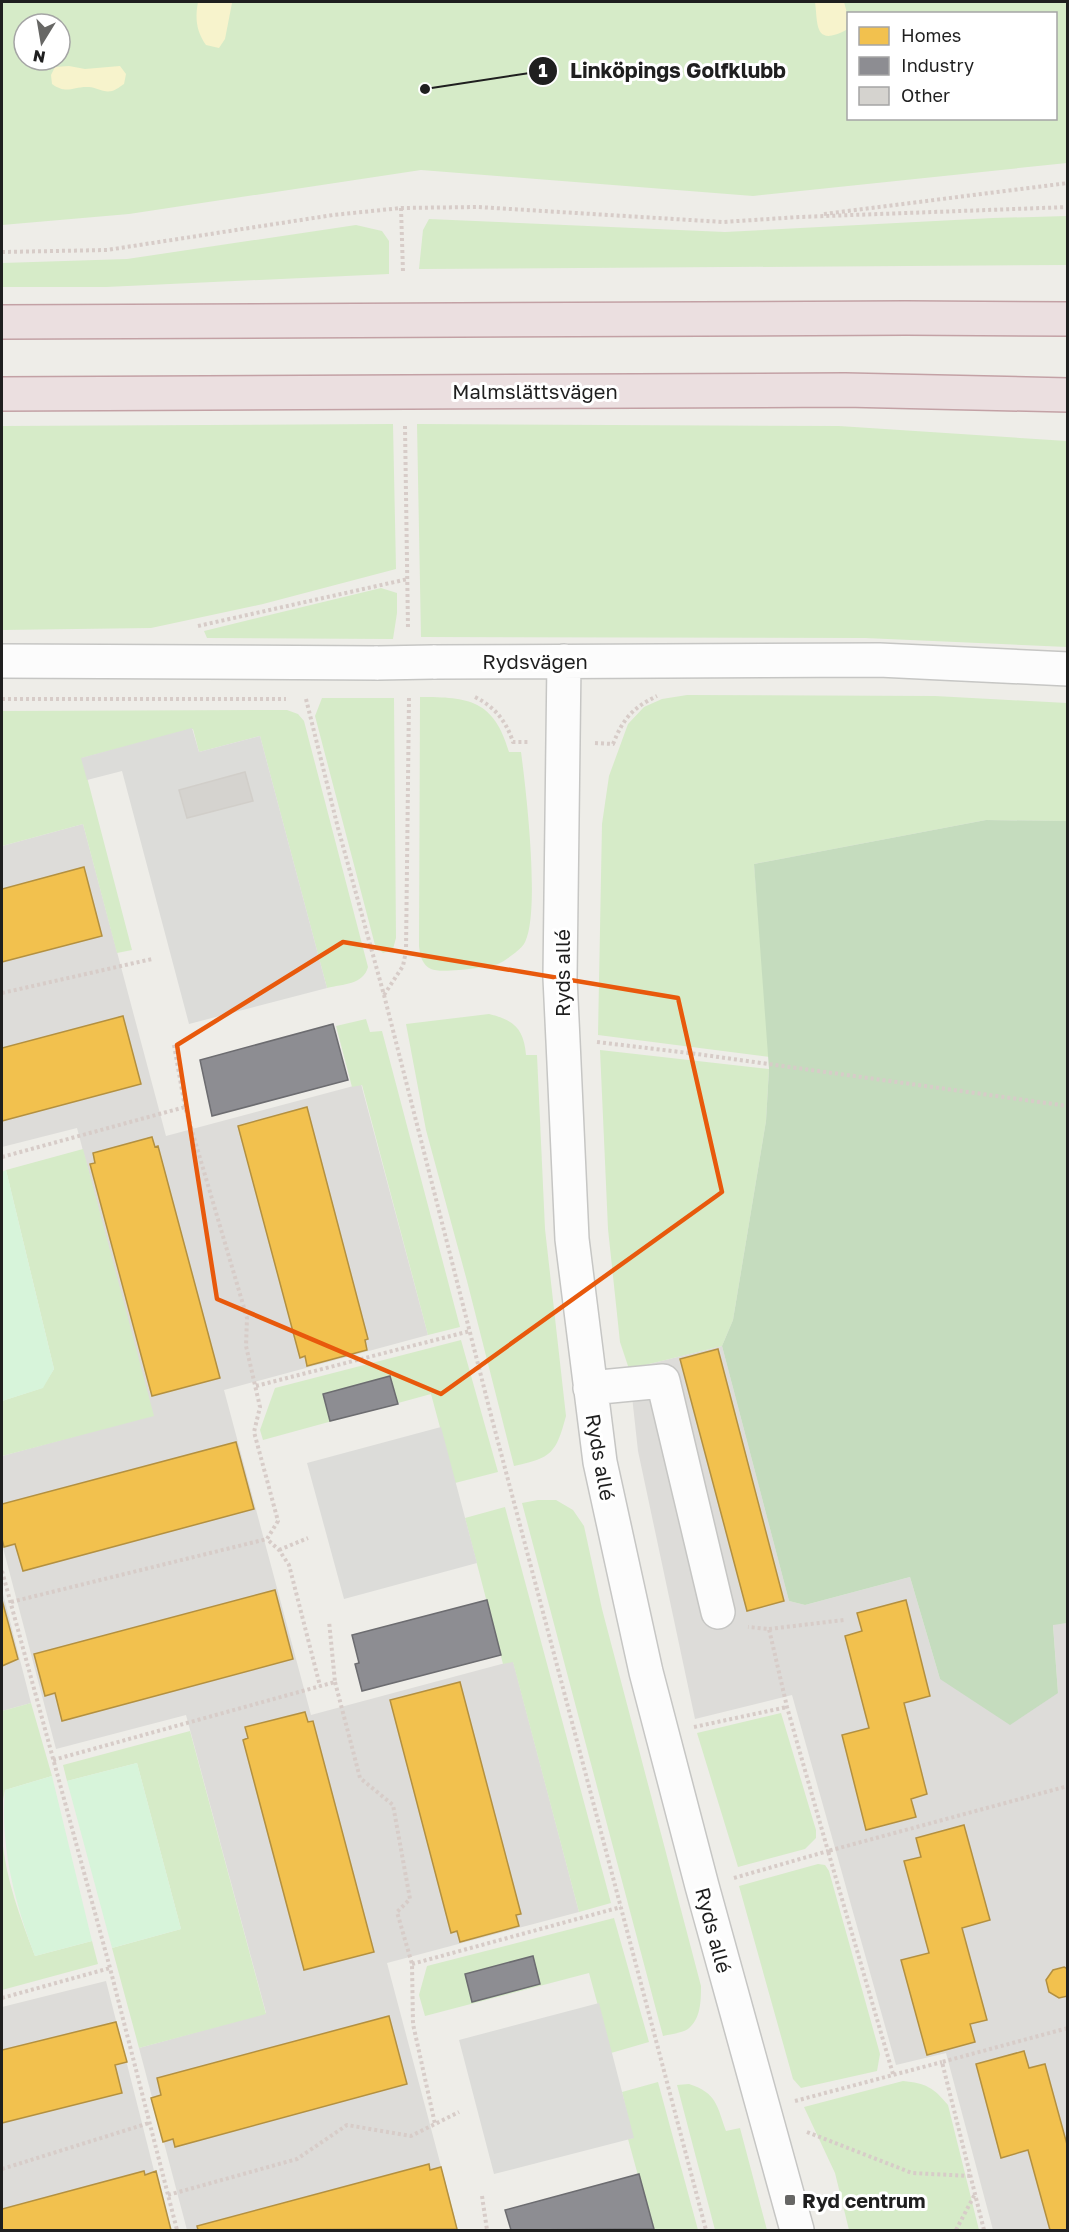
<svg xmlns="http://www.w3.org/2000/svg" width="1069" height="2232" viewBox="0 0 1069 2232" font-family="'Golos Text',sans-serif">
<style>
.residential{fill:#dddcd9}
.grass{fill:#d6ebc8;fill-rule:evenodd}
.forest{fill:#c5dcbe}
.sand{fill:#f7f3cc}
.park{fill:#d7f4da}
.parking{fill:#dcdcd9}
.homes{fill:#f2c14e;stroke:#b39040;stroke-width:1.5}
.industry{fill:#8d8d92;stroke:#6c6c70;stroke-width:1.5}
.building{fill:#d5d3cf;stroke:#d1cec9;stroke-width:1.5}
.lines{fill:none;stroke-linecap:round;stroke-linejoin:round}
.minor-casing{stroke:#c6c6c4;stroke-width:36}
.highway-casing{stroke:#c3a1a5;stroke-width:36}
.path{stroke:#d7ccc8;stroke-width:4;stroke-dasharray:3 3;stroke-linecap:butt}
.minor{stroke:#fcfcfc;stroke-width:33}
.highway{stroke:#ebdfe0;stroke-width:33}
.minor-bridge-casing{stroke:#c6c6c4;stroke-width:36;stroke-linecap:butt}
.minor-bridge{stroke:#fcfcfc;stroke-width:33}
.marked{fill:none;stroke:#e8590c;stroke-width:4.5;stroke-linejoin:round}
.poi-dot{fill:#676765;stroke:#fff;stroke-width:2}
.labels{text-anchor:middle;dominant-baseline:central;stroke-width:6;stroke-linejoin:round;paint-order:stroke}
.street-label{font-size:20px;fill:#1f1f1f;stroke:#fff}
.poi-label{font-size:20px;font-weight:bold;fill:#1f1f1f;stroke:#fff;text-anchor:start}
.leader{fill:none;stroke:#1f1f1f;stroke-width:2}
.callout-dot{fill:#1f1f1f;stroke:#fff;stroke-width:2}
.mark-label{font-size:18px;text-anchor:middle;font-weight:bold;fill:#fff}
.callout-label{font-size:21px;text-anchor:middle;font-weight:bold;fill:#1f1f1f;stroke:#fff;stroke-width:6;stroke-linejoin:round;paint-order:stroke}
</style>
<rect width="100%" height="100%" fill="#eeede8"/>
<path class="residential" d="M83,824L166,1136L361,1084L428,1335L224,1390L311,1715L513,1661L579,1912L387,1963L458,2230H187L139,2048L266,2013L186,1715L56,1749L2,1544V1456L153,1415L77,1128L2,1147V846Z
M722,1346L789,1601L805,1605L910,1577L940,1679L1058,1693L1053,1624L1067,1623V2230H993L946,2053L896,2065L792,1695L695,1719L638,1451L629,1369Z
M2,1590L31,1703L2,1711Z
M106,1981L169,2230H2V2007Z"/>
<path class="grass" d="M2,2H1067V163L753,196L421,170L129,214L2,225ZM848,14H1056V118H848ZM24,24H60V60H24Z
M1067,216V265L419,269L423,230L429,219L725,232L993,218Z
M356,225L382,231L389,241V274L106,287H2V263L127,259Z
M393,424L396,569L263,604L151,628L2,630V426Z
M417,424L839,426L1067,441V647L865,638L421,637Z
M381,588L397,593V613L393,639L207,638L204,631Z
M687,695L935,696L1067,703V821L986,820L754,864L770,1057L598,1035L602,824L609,776L628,724L644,707L662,699Z
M420,697C469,697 494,700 509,752H521C526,789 541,916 524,944C520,950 505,961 498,964C487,967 441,974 431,969C422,965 420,955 419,946Z
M322,698H394L396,938L393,949L383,953L375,945L315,716Z
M287,710L298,714L304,721L368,967C363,985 343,984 327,988L260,736L199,752L193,729L82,758L132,950L117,953L83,824L2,846V711Z
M489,1014C514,1020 524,1029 526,1055H537L545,1229L566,1416C556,1453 552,1458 514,1466L467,1281L426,1130L406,1024Z
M366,1019L370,1032L382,1031L460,1327L428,1335L362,1085L352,1087L336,1026Z
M600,1050L769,1069L766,1121L733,1320L722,1346L629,1369L620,1342L608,1229Z
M83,1149L154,1416L2,1456V1401L42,1388L54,1369L6,1170Z
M461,1340L498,1472L455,1483L431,1394L263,1440L260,1430L275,1388Z
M538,1500H556L573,1510L584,1526L602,1609L701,1986C701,2000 701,2019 688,2029C682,2033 671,2034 663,2036L522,1503Z
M505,1507L611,1903L579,1912L513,1662L503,1664L465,1518Z
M31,1703L52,1776L5,1790L2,1805V1711Z
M781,1713L816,1830V1838L805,1849L738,1867L697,1733Z
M190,1731L266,2014L139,2048L112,1948L181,1929L137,1763L67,1781L63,1765Z
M2,1838C6,1880 20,1917 35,1956L92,1941L98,1964L2,1990Z
M818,1864L825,1865L829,1871L880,2054L877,2071L801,2088L793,2079L739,1886Z
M614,1918L649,2042L611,2053L589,1973L425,2016L419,1995L427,1966Z
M903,2081C926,2083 934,2088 948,2105L979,2230H849L835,2173L804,2107Z
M658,2082L698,2230H653L628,2139L633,2138L622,2092Z
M689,2084C717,2093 717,2106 726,2131L740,2128L767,2230H715L677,2085Z"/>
<path class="forest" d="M986,820L1068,821L1067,1623L1053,1625L1058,1693L1010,1725L940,1679L910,1577L805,1605L789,1601L722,1346L733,1320L766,1121L769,1069L754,864Z"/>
<path class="sand" d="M198,2L232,3L225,39L219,48L206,45C196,31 195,18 198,2Z
M815,2H844L847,13L846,30C814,47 818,24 815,2Z
M69,66L85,69L120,66L126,74L124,84C121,86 116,90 112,91C103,93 96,87 89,87C73,86 67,95 52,84L51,75L55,67Z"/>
<path class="park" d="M6,1170L54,1369L43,1388L2,1401V1172Z
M137,1763L181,1929L112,1948L67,1781Z
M52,1776L92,1941L35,1956C15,1904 0,1847 5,1790Z"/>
<path class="parking" d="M192,728L199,752L260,736L327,988L189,1024L122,771L87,780L81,758Z
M441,1427L477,1563L344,1599L307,1463Z
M599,2003L634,2138L494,2174L459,2040Z"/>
<path class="homes" d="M84,867L102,936L2,962V889Z
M123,1016L141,1084L2,1121V1048Z
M307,1107L368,1339L365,1340L367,1350L307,1366L305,1356L300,1358L238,1126Z
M152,1137L155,1147L158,1146L220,1378L152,1396L90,1164L95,1163L93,1153Z
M718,1349L784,1601L747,1611L680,1359Z
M236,1442L254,1509L23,1571L15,1544L4,1547L2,1539V1504Z
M275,1590L293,1659L62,1721L55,1693L45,1696L34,1654Z
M2,1600L18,1659L2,1666Z
M906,1600L930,1696L904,1703L927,1794L911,1799L916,1817L866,1830L842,1735L869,1728L845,1636L862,1631L857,1613Z
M460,1682L521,1914L516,1915L519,1926L460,1942L457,1931L451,1933L390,1700Z
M305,1712L308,1722L313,1721L374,1952L304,1970L243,1740L248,1738L245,1727Z
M964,1825L990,1920L962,1928L987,2020L970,2024L975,2042L927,2055L901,1960L929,1953L904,1861L921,1857L916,1838Z
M1064,1967L1068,1969V1996L1059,1998L1049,1992L1046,1980L1053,1970Z
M389,2016L407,2084L175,2147L173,2139L163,2142L151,2098L161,2095L157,2078Z
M116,2022L127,2062L115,2065L122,2093L2,2123V2050Z
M1024,2051L1029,2068L1045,2064L1068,2148V2230H1050L1028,2150L1001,2158L976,2064Z
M429,2164L430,2170L441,2167L457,2229L198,2230L197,2226Z
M144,2171L145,2175L156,2171L171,2230H2V2209Z"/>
<path class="industry" d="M333,1024L348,1080L212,1116L200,1060Z
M390,1376L398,1404L330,1421L323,1394Z
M487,1600L501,1655L362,1691L355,1664L359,1663L352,1635Z
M533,1956L540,1984L472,2002L465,1974Z
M639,2174L654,2229L511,2230L505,2210Z"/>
<path class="building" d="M245,772L253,801L187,818L179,790Z"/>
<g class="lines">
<g class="minor-casing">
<path id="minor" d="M2,661L378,663
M564,661L560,978L563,1041L572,1239L600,1462L646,1672L702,1886L797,2230
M433,662L879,660L1068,669
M590,1388L663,1381L718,1612"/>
</g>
<g class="highway-casing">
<path id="highway" d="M2,322L906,318L1068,319
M2,394L845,390L1068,395"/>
</g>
<path class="path" d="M401,208L403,272
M824,214L1068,183
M2,252L107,250L333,215L401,208L478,207L723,222L799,217L1068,207
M405,426L408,629
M198,626L408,579
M475,697C495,707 506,721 513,742H530
M2,699H286
M306,699L338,828L384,995L492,1419L706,2230
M595,743L613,744C623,719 632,708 657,696
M2,993L152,959
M384,995L403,966L406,951L409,697
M597,1042L697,1054L1068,1106
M174,1045L185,1107
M2,1157L185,1107L247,1318L246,1346L260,1407L254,1432L278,1521L267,1539L279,1550L289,1565L320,1686
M256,1386L470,1331
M279,1550L308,1538
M2,1571L110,1968L177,2230
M11,1602L267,1539
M769,1629L844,1620
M335,1682L360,1778L393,1805L410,1899L397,1912L412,1964L413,2024L435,2124
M694,1727L787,1707
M53,1760L335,1682L329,1621
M734,1878L828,1851L787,1707L769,1629L748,1627
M412,1964L621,1907
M2,1998L110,1968
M893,2074L828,1851L1068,1786
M795,2101L942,2062
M807,2132L912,2173L970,2176
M2,2169L149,2123
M168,2195L297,2159L347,2125L411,2136L459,2112
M482,2196L487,2230
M956,2230L975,2194
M984,2230L942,2062L1068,2028"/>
<use href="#minor" class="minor"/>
<use href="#highway" class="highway"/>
<g class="minor-bridge-casing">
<path id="minor-bridge" d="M378,663L433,662"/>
</g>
<use href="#minor-bridge" class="minor-bridge"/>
</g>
<path class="marked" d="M343,942L678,998L722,1192L441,1394L217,1299L177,1045Z"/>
<rect class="poi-dot" x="784" y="2194" width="12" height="12" rx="3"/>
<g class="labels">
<g class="street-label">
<text x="535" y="391">Malmslättsvägen</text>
<text x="535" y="661">Rydsvägen</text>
<text transform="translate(562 973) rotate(-90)">Ryds allé</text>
<text transform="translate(601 1457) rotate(80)">Ryds allé</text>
<text transform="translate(714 1930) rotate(75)">Ryds allé</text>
</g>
<g class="poi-label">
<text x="802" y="2200">Ryd centrum</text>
</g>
</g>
<path class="leader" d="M425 89L543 71"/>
<g class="callout-dot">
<circle cx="425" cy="89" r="6"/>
<circle cx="543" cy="71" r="15"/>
</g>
<g class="mark-label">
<text x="543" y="77">1</text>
</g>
<g class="callout-label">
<text x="678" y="78">Linköpings Golfklubb</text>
</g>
<rect width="1069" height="2232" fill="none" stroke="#1f1f1f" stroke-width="6"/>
<rect x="847" y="12" width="210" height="108" fill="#ffffff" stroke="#a5a5a5" stroke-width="1.5"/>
<rect x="859" y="27" width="30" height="18" fill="#f2c14e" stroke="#a5a5a5" stroke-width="1.5"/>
<text x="901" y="42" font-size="18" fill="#1f1f1f">Homes</text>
<rect x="859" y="57" width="30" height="18" fill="#8d8d92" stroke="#a5a5a5" stroke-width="1.5"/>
<text x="901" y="72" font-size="18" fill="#1f1f1f">Industry</text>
<rect x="859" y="87" width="30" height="18" fill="#d5d3cf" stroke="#a5a5a5" stroke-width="1.5"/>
<text x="901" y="102" font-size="18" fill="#1f1f1f">Other</text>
<g transform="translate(42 42) rotate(191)"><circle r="28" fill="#ffffff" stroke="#a5a5a5" stroke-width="1.5"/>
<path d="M0-4.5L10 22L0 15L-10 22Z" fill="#676765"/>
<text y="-9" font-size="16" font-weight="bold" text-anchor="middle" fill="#1f1f1f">N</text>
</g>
</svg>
